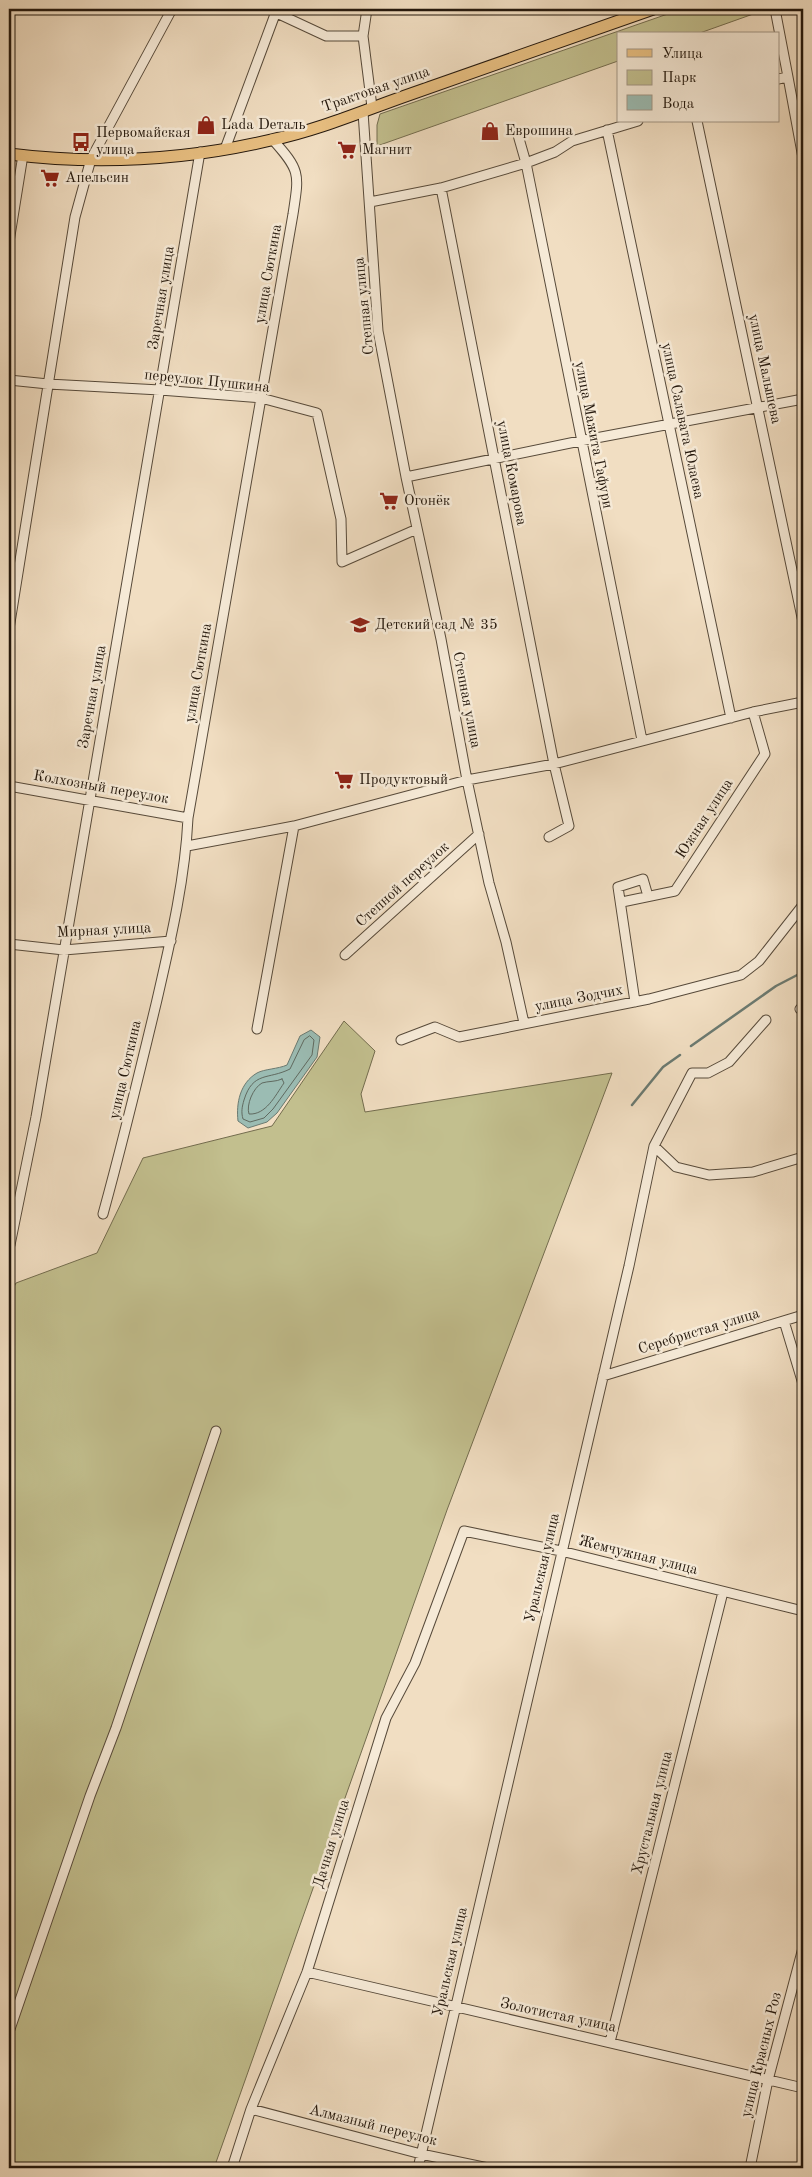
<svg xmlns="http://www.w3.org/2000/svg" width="812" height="2177" viewBox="0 0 812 2177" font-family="'Old Standard TT',serif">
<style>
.green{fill:#c2bf8e;stroke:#736c4e}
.water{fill:#9bbcb3;stroke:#6b7a71}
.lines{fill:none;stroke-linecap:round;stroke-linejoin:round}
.shore{stroke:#606a60;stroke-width:1}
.stream{stroke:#6b7a71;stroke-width:2.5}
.minor-casing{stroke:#574a3a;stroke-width:11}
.major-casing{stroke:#24180d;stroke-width:13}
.minor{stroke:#f6ead7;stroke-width:9}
.major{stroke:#e8bf81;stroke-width:11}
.labels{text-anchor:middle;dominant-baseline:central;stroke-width:5;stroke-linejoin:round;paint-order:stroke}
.street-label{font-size:15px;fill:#24180d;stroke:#f6ead7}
.poi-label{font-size:15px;fill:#24180d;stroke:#f6ead7;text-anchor:start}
</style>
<rect width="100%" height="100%" fill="#f1dec2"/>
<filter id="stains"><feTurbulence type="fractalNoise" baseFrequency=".004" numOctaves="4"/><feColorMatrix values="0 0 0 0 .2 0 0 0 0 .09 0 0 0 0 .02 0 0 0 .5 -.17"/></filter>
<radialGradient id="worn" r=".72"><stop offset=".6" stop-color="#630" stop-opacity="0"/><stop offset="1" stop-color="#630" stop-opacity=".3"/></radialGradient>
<path class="green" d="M682,9H760L756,13L697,34H618V61L377,146V125L380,114Z
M344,1021L375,1051L361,1094L365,1112L612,1073L447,1510L214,2168H9V1296L16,1283L97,1253L143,1158L272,1126Z"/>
<path class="water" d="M311,1030L320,1037L317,1057L277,1113L267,1122L248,1128L238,1121C236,1103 240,1083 257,1073C264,1069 278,1069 287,1065L300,1036Z"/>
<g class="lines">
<path class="shore" d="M310,1036L314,1040L312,1055L273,1109L264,1118L250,1122L243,1119C241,1112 242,1107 244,1100C253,1071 268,1080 290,1069L304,1040Z
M282,1079L284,1083C275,1096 266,1115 249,1114C246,1105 253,1088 262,1083C268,1081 276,1082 282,1079Z"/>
<path class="stream" d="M691,1046L776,986L803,972
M632,1105L663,1067L680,1055"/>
<g class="minor-casing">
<path id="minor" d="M268,9L326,36H363
M367,9L363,36L372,107
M775,9L788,77L778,79
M788,77L803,158
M363,112L378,331L406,477L441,639L467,780L489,883L506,942L524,1023
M697,121L803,622
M607,130L731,718
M518,135L526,163L642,740
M225,149L277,9
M441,188L554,764L569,826L549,837
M370,202L441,188L526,163L555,152L572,141L638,121
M9,242L23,155
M9,380L48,384L160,390L261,398L317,413L341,519L342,562L417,529
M406,477L580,441L803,399
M9,629L75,217L91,159L172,9
M9,786L188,818
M187,846L294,826L467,780L554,764L753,712L803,702
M622,902L675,891L765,754L753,712
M9,944L64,950L171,941
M345,955L479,834
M635,1002L618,887L643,879L648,896
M800,1009L803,1008
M257,1029L294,826
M401,1040L435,1027L459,1037L649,999L741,975L759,961L803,905
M654,1146L676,1167L709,1175L753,1172L803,1157
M103,1214C122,1145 139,1075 156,1004C170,943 185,881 188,818L293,214C299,174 301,171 273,140
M10,1245L36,1117L200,152
M784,1321L803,1384
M603,1376L803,1315
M307,1972L803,2088
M9,2032L90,1796L116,1728L216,1431
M610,2042L723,1592
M251,2109L421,2154L488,2168
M232,2168L251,2109L307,1972L386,1718L415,1663L464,1531L561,1551L803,1611
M418,2168L629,1266L654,1146L692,1073H708L729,1062L766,1020
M750,2168L768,2080L803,1948"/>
</g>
<g class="major-casing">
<path id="major" d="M9,154C96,165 186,160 271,140C319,130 365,110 411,94C492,65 573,37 653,9"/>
</g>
<use href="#minor" class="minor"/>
<use href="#major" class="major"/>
</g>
<defs>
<g id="shop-bare" transform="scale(1.5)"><path d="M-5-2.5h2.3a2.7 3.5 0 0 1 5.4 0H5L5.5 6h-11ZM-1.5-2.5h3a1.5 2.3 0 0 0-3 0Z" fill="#8f2418" stroke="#f6ead7" stroke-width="2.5" paint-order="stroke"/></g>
<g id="bus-bare" transform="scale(1.5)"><path d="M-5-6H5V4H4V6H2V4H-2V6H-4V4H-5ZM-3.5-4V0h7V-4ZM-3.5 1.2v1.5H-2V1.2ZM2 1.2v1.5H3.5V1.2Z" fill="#8f2418" stroke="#f6ead7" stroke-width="2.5" paint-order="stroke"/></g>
<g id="supermarket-bare" transform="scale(1.5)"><path d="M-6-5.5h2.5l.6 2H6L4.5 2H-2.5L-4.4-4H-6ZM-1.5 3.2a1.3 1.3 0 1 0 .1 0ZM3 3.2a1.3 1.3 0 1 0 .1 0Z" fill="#8f2418" stroke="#f6ead7" stroke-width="2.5" paint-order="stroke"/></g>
<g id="school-bare" transform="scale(1.5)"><path d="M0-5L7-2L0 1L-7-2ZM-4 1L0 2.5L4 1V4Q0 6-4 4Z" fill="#8f2418" stroke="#f6ead7" stroke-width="2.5" paint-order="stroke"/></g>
</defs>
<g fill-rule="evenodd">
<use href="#shop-bare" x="206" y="125"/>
<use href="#shop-bare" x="490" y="131"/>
<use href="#bus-bare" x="81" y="142"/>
<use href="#supermarket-bare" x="347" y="150"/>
<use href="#supermarket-bare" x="50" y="178"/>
<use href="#supermarket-bare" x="389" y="501"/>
<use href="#school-bare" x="360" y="625"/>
<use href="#supermarket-bare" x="344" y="780"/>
</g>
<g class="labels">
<g class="street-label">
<text transform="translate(376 90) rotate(-19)">Трактовая улица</text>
<text transform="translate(269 274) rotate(-80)">улица Сюткина</text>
<text transform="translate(162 298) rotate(-81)">Заречная улица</text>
<text transform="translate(365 306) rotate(-96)">Степная улица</text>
<text transform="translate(764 369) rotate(78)">улица Малышева</text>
<text transform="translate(207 382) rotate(6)">переулок Пушкина</text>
<text transform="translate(682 421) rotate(78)">улица Салавата Юлаева</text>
<text transform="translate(593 435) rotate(79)">улица Мажита Гафури</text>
<text transform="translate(511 473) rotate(79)">улица Комарова</text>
<text transform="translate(199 673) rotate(-80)">улица Сюткина</text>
<text transform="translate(93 697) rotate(-80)">Заречная улица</text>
<text transform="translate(466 700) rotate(79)">Степная улица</text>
<text transform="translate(101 788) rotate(10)">Колхозный переулок</text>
<text transform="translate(705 819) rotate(-57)">Южная улица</text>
<text transform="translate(403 885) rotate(-42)">Степной переулок</text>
<text transform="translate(104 931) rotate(-3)">Мирная улица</text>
<text transform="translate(579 999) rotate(-11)">улица Зодчих</text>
<text transform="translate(126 1070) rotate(-77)">улица Сюткина</text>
<text transform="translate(699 1332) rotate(-17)">Серебристая улица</text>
<text transform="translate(638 1556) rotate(14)">Жемчужная улица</text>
<text transform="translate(543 1568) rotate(-77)">Уральская улица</text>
<text transform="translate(653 1813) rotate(-76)">Хрустальная улица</text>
<text transform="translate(332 1844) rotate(-73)">Дачная улица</text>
<text transform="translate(451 1962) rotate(-77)">Уральская улица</text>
<text transform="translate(558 2016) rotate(12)">Золотистая улица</text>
<text transform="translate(762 2055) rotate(-76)">улица Красных Роз</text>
<text transform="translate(373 2126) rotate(14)">Алмазный переулок</text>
</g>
<g class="poi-label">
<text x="221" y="125">Lada Dеталь</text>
<text x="505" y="131">Еврошина</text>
<text x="96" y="133">Первомайская<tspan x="96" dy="17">улица</tspan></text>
<text x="362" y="150">Магнит</text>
<text x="65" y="178">Апельсин</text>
<text x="404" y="501">Огонёк</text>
<text x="375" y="625">Детский сад № 35</text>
<text x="359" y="780">Продуктовый</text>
</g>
</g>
<rect width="812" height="2177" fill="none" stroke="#f1dec2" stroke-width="30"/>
<rect x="10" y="10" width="792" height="2157" fill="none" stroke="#24180d" stroke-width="2.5"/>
<rect x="15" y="15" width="782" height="2147" fill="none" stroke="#24180d"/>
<rect x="617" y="32" width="162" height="90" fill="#f6ead7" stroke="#a29686"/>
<rect x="627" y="49" width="25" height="8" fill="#e8bf81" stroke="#a29686"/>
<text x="662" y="58" font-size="15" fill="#24180d">Улица</text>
<rect x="627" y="70" width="25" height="15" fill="#c2bf8e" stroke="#a29686"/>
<text x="662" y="82" font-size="15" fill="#24180d">Парк</text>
<rect x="627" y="95" width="25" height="15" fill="#9bbcb3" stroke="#a29686"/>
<text x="662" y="108" font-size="15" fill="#24180d">Вода</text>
<rect width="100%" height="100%" filter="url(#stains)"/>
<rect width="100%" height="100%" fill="url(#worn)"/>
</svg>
